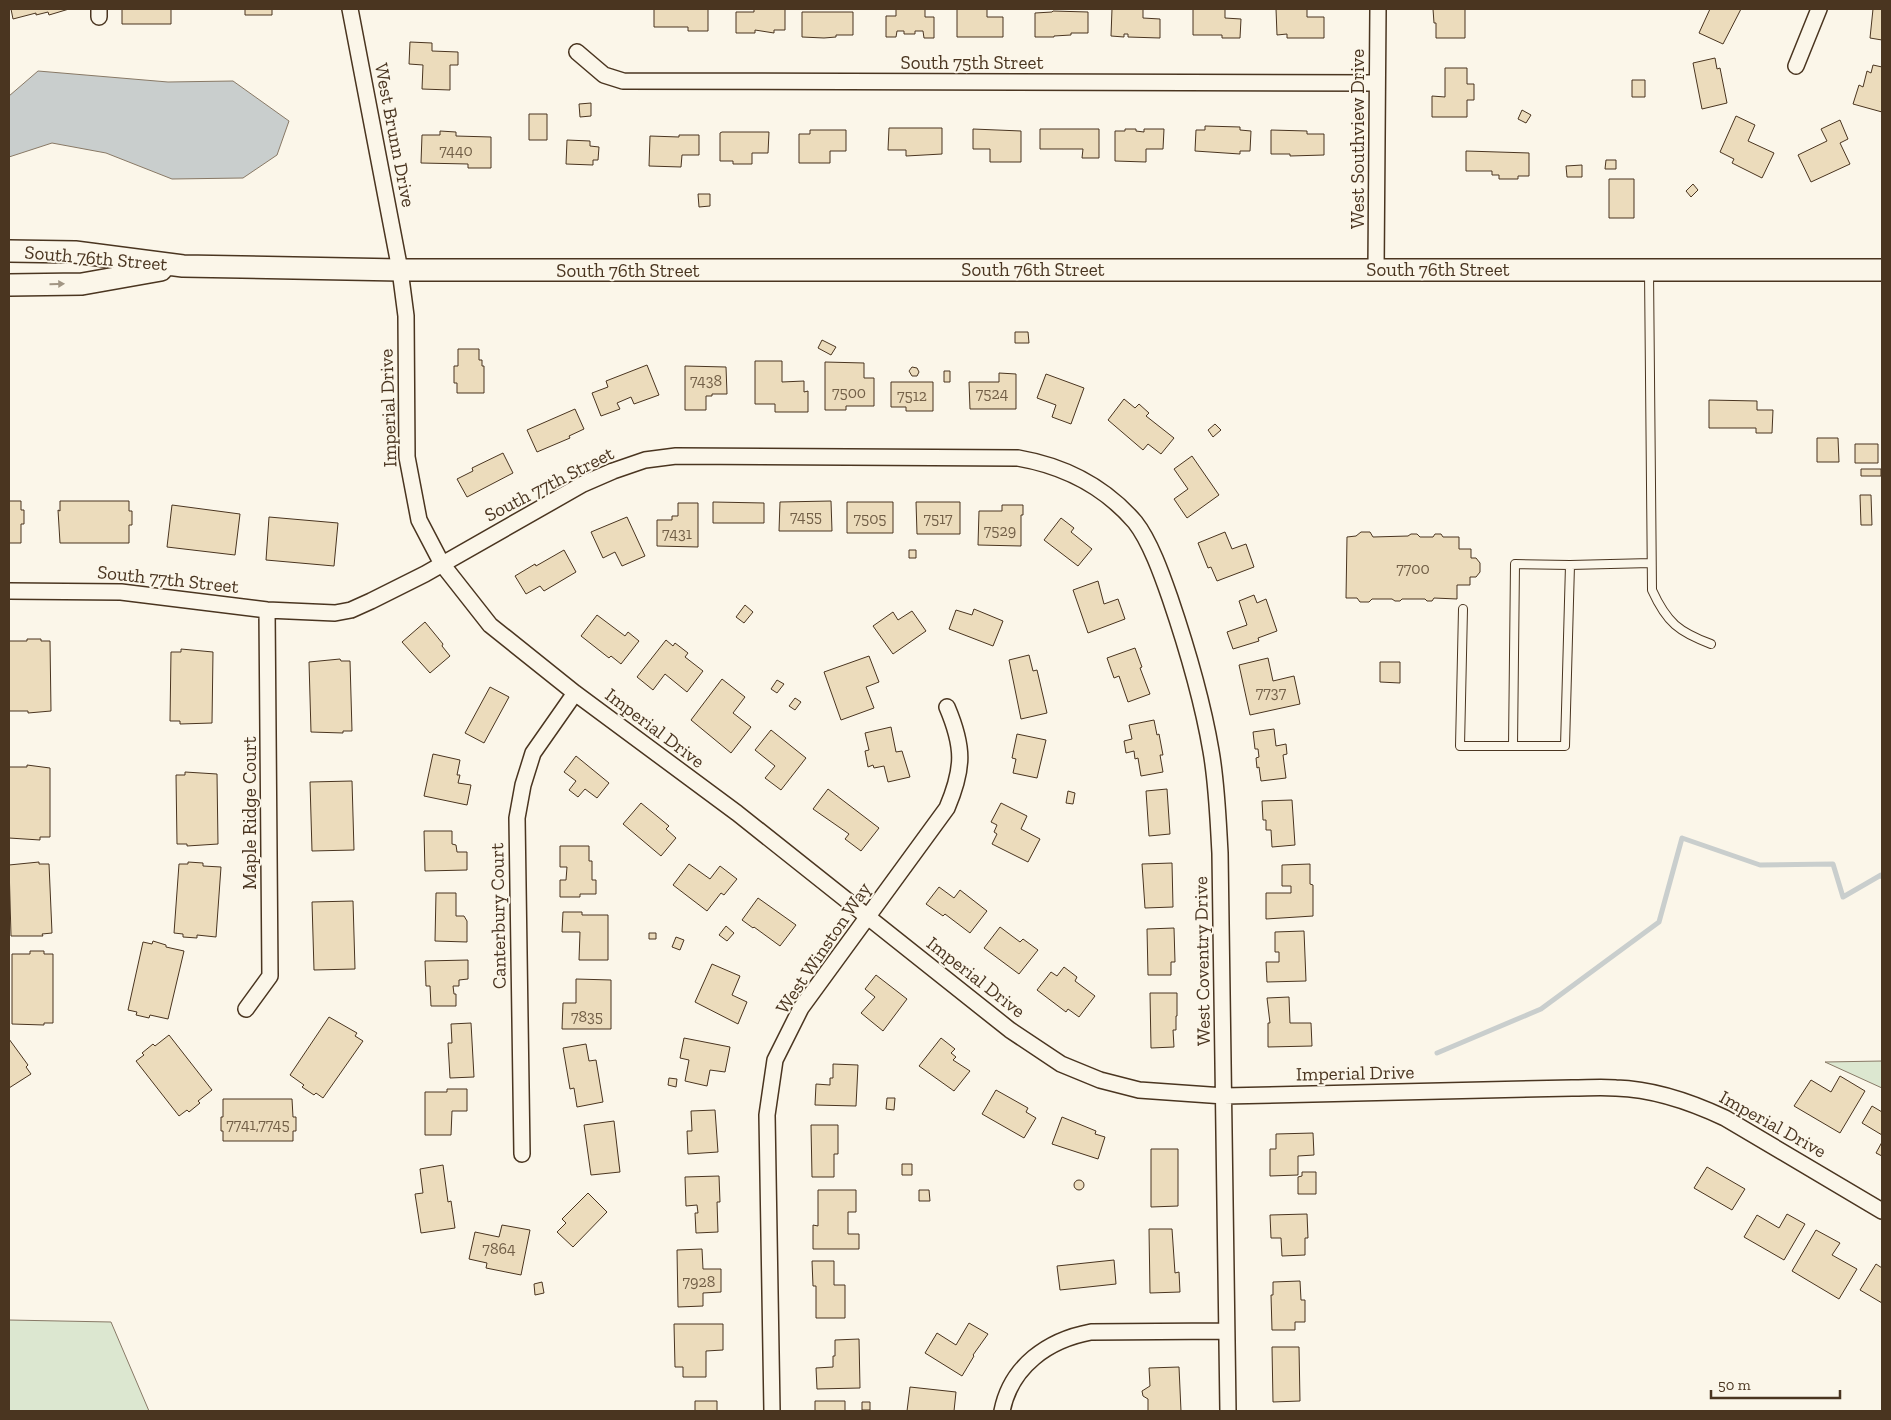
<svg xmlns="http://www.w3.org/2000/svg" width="1891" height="1420" viewBox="0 0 1891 1420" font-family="'Zilla Slab',serif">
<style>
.green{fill:#dce7d0;stroke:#887966}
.water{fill:#c9cecd;stroke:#887966}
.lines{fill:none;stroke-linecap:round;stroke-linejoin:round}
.stream{stroke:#c9cecd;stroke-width:5}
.building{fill:#ecdcbc;stroke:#4a3520}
.lane-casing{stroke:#4a3520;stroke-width:10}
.street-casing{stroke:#4a3520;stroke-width:18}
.secondary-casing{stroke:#4a3520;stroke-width:24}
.lane{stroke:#fbf6e9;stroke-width:8}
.street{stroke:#fbf6e9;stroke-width:15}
.secondary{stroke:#fbf6e9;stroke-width:21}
.oneway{fill:#a29684}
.labels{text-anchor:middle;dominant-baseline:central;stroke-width:4;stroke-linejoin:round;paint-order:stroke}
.number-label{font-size:16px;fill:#725f47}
.street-label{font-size:19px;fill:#4a3520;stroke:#fbf6e9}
</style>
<rect width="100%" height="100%" fill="#fbf6e9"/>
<path class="green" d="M1882,1061V1088L1825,1062Z
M9,1320L111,1322L149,1411H9Z"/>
<path class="water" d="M38,71L168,82L233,81L289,121L277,155L243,178L172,179L106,153L52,143L9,157V96Z"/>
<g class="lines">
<path class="stream" d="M1437,1053L1541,1009L1659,922L1682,838L1760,865L1833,864L1843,897L1881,875L1882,877"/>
</g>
<path class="building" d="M11,9H69L49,15L48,12L36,15V13L13,19Z
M122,9H171V24H122Z
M241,9H272V15H245V9Z
M654,9H708V31H688V27H654Z
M754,9H785V30H774V33L755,30V33H736V12H754Z
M896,9H925V17H934V38H924L923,31H915V34H904V31H897L896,37H886V16H896Z
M957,9H987V17H1003V37H957Z
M1112,9H1143V18L1160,19V38L1128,37V34H1124V37L1111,36Z
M1193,9H1225V18L1241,19L1240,38H1222V35H1193Z
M1276,9H1307V17H1324V38H1287V34L1277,35Z
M1433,9H1465V38H1436V23H1434Z
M1710,9H1741L1723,44L1699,33Z
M1873,9H1882V40L1870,38Z
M1053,11L1088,12V33H1071V35L1054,36V37H1035V13L1052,12Z
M802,12H853V35H836V37L824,38L802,37Z
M410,42L432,43V51L458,52V65H450V90L422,89L423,65L409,64Z
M1715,58L1717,69L1720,68L1727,103L1702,109L1693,63Z
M1873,65L1882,67V112L1853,104L1859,85L1863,87L1867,71L1871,73Z
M1445,68H1467V84H1474V100H1467V117H1432V96L1445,97Z
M1632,80H1645V97H1632Z
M591,103V116L580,117L579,104Z
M1522,110L1531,115L1526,123L1518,119Z
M529,114H547V140H529Z
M1736,116L1755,125L1748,141L1774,153L1762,178L1732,163L1734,159L1720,152Z
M1840,120L1848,139L1840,143L1850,164L1811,182L1798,155L1827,141L1821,129Z
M1205,126L1240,127V130L1251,131L1250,151H1240V154L1195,151L1196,130H1205Z
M889,128H942V154L906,156V150H888Z
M973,129L1021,131V162H990V149H973Z
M1040,129H1099V158H1082L1083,149H1040Z
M1125,129H1136V131L1144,132V129H1164L1163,149H1146V162L1115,161V131H1125Z
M810,130H846V151H830V163H799V134H810Z
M1271,130L1307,131V134H1324V155L1290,156V154H1271Z
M440,131L456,132V136L491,137V168H468V164L421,163L422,135H440Z
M722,132H769L768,153H752V164H733V161H720V133Z
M679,135H699V155H682L681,167L649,166L650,136L679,137Z
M567,140L590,141V146L599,147L598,160H593V165L566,164Z
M1466,151L1529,153V176H1518V179H1499V175H1492V171H1466Z
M1606,160H1616V169H1605Z
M1582,165V177H1567L1566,166Z
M1609,179H1634V218H1609Z
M1693,184L1698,190L1691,197L1686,191Z
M698,194H710V206L699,207Z
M1015,332H1028L1029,343H1015Z
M822,340L836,347L831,355L818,348Z
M458,349H479V360H482V366H484V393H457V383H454V366H458Z
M755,361H782V382L804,381V392L808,391V412H775V404H755Z
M825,362L864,363V378H874V406H846V410H825Z
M647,365L659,395L634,404L631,397L617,403L620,409L601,416L592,393L608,387L606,381Z
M685,366L726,367L727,394H712V396H706V410H685Z
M912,367L917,368L919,372L917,376H912L909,371Z
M944,371H950V382H944Z
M999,373L1016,374V409H970L969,382H999Z
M1046,374L1084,388L1071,424L1052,417L1056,405L1037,398Z
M891,382H933V411H906V407H891Z
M1124,399L1135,408L1139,404L1149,413L1146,416L1174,438L1161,454L1148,444L1143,450L1108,420Z
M1709,400L1757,401V410H1773L1772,433H1756V428H1709Z
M575,409L584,429L569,436L570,438L537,452L527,430Z
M1215,424L1221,430L1213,437L1208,430Z
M1817,438H1838L1839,462H1817Z
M1855,444H1878V463H1855Z
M503,453L513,473L467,497L457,479L473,471L472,468Z
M1192,456L1219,495L1187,518L1174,499L1188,489L1174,469Z
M1861,469H1881V476H1861Z
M1860,495H1871L1872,525H1861Z
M9,501H21V510H24V524H21V543H9Z
M60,501H129V511H132V525H129V543H60L58,510L60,511Z
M831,501L832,531H779L780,502Z
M713,502L764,503V523H713Z
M847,502H893V533H847Z
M916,502H960V534H917Z
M678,503H698V547L657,546V520H672V516H678Z
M172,505L240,514L235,555L167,547Z
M1002,505H1023V515H1021V546L978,545L979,511H1002Z
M269,517L338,523L334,566L266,560Z
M627,517L645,556L622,566L615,552L603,558L591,532Z
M1061,518L1074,528L1071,532L1092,549L1078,566L1044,540Z
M1225,532L1232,549L1246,544L1254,567L1217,581L1211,567L1208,568L1198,543Z
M1361,532H1370L1373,537L1408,536L1411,534H1417L1420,537H1433L1435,534H1441L1443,537H1459V549H1471V558H1476L1480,563V572L1476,577H1470V585H1457V599L1434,598L1432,601H1427L1425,599H1402L1400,601H1395L1392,599H1372L1369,602H1360L1357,598H1346L1347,537L1356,536Z
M564,550L576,572L544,591L540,586L526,594L515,576L535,564L536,566Z
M909,550H916V558H909Z
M1098,581L1104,604L1118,599L1125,619L1088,633L1073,590Z
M1254,595L1257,603L1266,599L1277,631L1258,638L1259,641L1233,649L1227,632L1247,625L1239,601Z
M745,605L753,612L744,623L736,617Z
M974,609L1003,621L993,646L949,629L956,610L972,615Z
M912,611L926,631L893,654L873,626L893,612L898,620Z
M597,615L625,636L628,632L639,641L621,664L611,656L609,658L581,636Z
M425,622L443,644L442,646L450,656L430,673L402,642Z
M27,639H41V641H50L51,711L28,713V711H9V641H27Z
M666,640L673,646L675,643L688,653L685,657L703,671L687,692L665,674L653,690L637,677Z
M1135,648L1142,667L1140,668L1150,694L1128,702L1119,676L1114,678L1107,658Z
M181,649L213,652L212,723L180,724V721H170L171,652H181Z
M1029,655L1033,671L1037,670L1047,713L1021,719L1009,660Z
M869,656L879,682L866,687L874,708L841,720L824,672Z
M1268,658L1273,681L1294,676L1300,704L1250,715L1239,665Z
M340,659L341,661H350L352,731H343V733L311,732L309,662Z
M1380,662H1400V683L1380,682Z
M722,679L745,697L733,713L751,727L731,753L691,720Z
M777,680L784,684L777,693L771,689Z
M490,687L509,697L484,743L465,733Z
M795,698L801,702L795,710L789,706Z
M1154,720L1157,735L1159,734L1163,755H1160L1163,772L1141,776L1138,758L1135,759L1134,751L1126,753L1124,741L1132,739L1129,725Z
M891,727L896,752L902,751L910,777L888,782L884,766L874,768L873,765L868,767L865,751L869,750L865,733Z
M1274,729L1276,746L1286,744L1287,754L1283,755L1286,778L1261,781L1259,767L1257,768L1256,758L1259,757L1258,749H1255L1253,732Z
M771,730L806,758L781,790L765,778L775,766L755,750Z
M1017,734L1046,740L1037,778L1013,773L1016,759L1012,758Z
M433,754L460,760L457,775H460L458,783L471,785L467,805L424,796Z
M576,756L609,783L597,798L585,789L578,797L569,790L576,781L564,772Z
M27,765L50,768V837H40V840L9,838V767H27Z
M185,772L217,774L218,844L187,846V844H177L176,775H185Z
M352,781L354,850L312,851L310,782Z
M828,789L879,828L861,851L845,839L849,834L813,809Z
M1167,789L1170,834L1149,836L1146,791Z
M1068,791L1075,793L1073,804L1066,803Z
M1292,800L1295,845L1272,847L1271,830H1266V820H1263L1262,801Z
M641,803L669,826L666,829L676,838L661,856L623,824Z
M1001,803L1027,816L1021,829L1040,839L1028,862L992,844L997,834L994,832L997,825L991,822Z
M424,831H452V844L456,845L457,852H467V870L425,871Z
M560,846H589V861H592V880H596V894H580V897H560V880H566L567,867H560Z
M39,862V864H49L52,933L42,934L43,936H11L9,865Z
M188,862L203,863V866L221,867L216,937L197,935V938L183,937V934L174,933L179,864H188Z
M1172,863L1173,907L1145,908L1142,864Z
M689,864L710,879L720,866L737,879L724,895L721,893L707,911L673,885Z
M1310,864V884L1313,885V916L1266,919V893H1291V886H1282V865Z
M939,887L954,898L960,890L987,911L970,933L945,914L943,916L926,904Z
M436,893H456V916H464L467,921V942L435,941Z
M758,898L796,925L780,946L754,927L753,928L742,920Z
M353,901L355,969L314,970L312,902Z
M563,912H582V915H608V960H579L580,932H562Z
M726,926L734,933L727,941L719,935Z
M1000,927L1020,942L1023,939L1038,950L1019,974L984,948Z
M1174,928L1175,962H1171V975H1148L1147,929Z
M1304,931L1306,981L1267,982L1266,962H1279V952H1275V932Z
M649,933H656V939H649Z
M676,937L684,940L680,950L672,947Z
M153,941L166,945V947L184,951L168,1019L150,1015L149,1018L136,1015L137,1012L128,1010L143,942L152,944Z
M30,951H44V954H53V1023H44V1025L12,1024V954H30Z
M468,960V979L459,980V986H453L454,994H456V1006H431L430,986H426L425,961Z
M712,964L740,976L732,995L747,1002L738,1024L695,1002Z
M1064,967L1077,977L1075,981L1095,996L1079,1017L1068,1009L1066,1012L1037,990L1051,972L1057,976Z
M876,975L907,999L883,1031L861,1013L875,997L865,989Z
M576,979L611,980V1029H562L563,1003H576Z
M1150,993H1177V1016H1176V1030H1173L1174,1047L1151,1048Z
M1289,997L1290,1023H1311L1312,1046L1268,1047V1023H1270L1267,998Z
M329,1017L357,1033L355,1036L363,1041L323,1098L316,1093L314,1095L302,1087L304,1085L290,1075Z
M471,1023L474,1077L450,1078L448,1043H452L451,1024Z
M169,1035L212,1090L198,1101L200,1103L189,1112L187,1110L179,1116L136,1061L144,1055L142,1053L153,1044L155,1046Z
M684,1038L730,1047L725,1072L710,1070L707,1086L685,1081L689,1060L680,1058Z
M941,1038L955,1049L951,1053L956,1057L953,1060L970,1071L954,1091L919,1066Z
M9,1039L28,1065L26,1067L31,1074L9,1088Z
M586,1044L589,1061L596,1060L603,1102L577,1107L574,1088L570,1089L563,1048Z
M833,1064L858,1065L856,1106L815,1105L816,1084L830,1085V1078H833Z
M1840,1076L1865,1091L1840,1133L1794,1106L1811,1080L1831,1092Z
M669,1078L677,1079L676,1087L668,1085Z
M447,1089H467V1111H452L451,1135H425V1092H447Z
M996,1090L1028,1108L1026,1112L1036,1118L1024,1138L982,1114Z
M887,1098H895L894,1110L886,1109Z
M223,1099H292L293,1117H296V1131H293V1141H223V1131H221V1117H223Z
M1872,1106L1882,1112V1135L1862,1123Z
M715,1110L718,1152L688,1154L687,1131H692L691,1111Z
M1062,1117L1096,1131L1095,1134L1105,1137L1098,1159L1052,1144Z
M614,1121L620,1172L591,1175L584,1125Z
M811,1125H838V1154H834V1177H812Z
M1313,1133L1314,1155L1298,1156V1175L1270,1176V1149H1276V1134Z
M1882,1142V1156L1876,1153Z
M1151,1149H1178V1206L1151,1207Z
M902,1164H912V1175H902Z
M443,1165L448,1202L451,1201L455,1228L421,1233L415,1194L423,1193L420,1169Z
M1707,1167L1745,1189L1732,1210L1694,1188Z
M1302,1172H1316V1194H1298V1177L1302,1176Z
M719,1176L720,1202H717L718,1232L696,1233L695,1213H698L697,1205L686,1206L685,1177Z
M1074 1185a5 5 0 1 1 10 0a5 5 0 1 1-10 0Z
M818,1190H856V1212H848V1234H859V1249H813V1225L818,1226Z
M919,1190H929L930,1201H919Z
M588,1193L607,1212L573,1247L557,1232L566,1223L562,1219Z
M1307,1214L1308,1238H1305V1255L1282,1256L1281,1238H1271L1270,1215Z
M1787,1214L1805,1224L1784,1260L1744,1237L1757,1215L1779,1228Z
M502,1225L530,1230L521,1275L486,1268L487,1263L469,1259L475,1232L499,1237Z
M1149,1229H1172L1175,1273L1179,1272L1180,1292L1150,1293Z
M1816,1230L1840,1243L1832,1255L1857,1269L1839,1299L1792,1271Z
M702,1249L703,1269H721V1292L703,1293V1306L678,1307L677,1250Z
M1114,1260L1116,1284L1060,1290L1057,1266Z
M812,1261H834V1285H845V1318H816V1286H813Z
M1876,1264L1882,1268V1303L1860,1290Z
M1300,1281L1301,1300H1305V1322H1295V1330H1272L1271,1295H1273V1282Z
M542,1282L544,1293L535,1295L534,1284Z
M969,1323L988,1334L973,1355L974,1356L962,1376L925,1353L937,1333L956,1345Z
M674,1324H723V1350L706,1351V1377H683V1367H675Z
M859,1339L860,1388L817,1389L816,1368L833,1367V1356H835V1340Z
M1272,1347H1299L1300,1401L1273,1402Z
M1179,1367L1181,1411H1148V1399L1143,1396L1142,1391L1150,1386L1149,1368Z
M910,1387L956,1392L954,1411H907Z
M695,1401H717V1411H695Z
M815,1401H845V1411H815Z
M862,1402H870V1410H862Z"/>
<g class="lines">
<g class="lane-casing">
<path id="lane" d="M1649,271L1652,590C1667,623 1679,632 1711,644
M1463,609L1460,746H1565L1570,565L1651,563
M1513,746L1515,564L1570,565"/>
</g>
<g class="street-casing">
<path id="street" d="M350,9L400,270L406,316L407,457L419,520L442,564L490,625L575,693L737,813L1010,1030L1061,1064L1100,1080L1139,1090L1224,1096L1572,1088C1587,1088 1601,1087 1616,1088C1653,1089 1691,1102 1725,1118L1882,1211
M99,17V9
M577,52L604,75L623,81L1377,83
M1796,66L1819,9
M1376,269L1378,9
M9,591L121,592L267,610L335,613L351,610L371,601L425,574L583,484L613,471L645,460L676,456L1018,458C1064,466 1104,486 1135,522C1150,541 1162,575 1170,598C1187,648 1202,698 1211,751C1217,785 1218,819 1220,853L1228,1411
M246,1009L270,976L267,610
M522,1154L517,818L523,785L533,753L575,693
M772,1411L767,1115L775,1060L801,1008L947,808C964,768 964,747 947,707
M1002,1411C1011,1366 1048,1340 1091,1332L1226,1331"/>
</g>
<g class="secondary-casing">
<path id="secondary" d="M9,251L75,252L183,266L400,270H1882
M9,285L82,284L161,270"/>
</g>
<use href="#lane" class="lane"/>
<use href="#street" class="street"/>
<use href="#secondary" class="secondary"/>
</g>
<defs><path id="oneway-solid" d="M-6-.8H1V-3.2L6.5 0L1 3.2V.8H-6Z" transform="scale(1.25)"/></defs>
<use class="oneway" href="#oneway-solid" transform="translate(57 284) rotate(-1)"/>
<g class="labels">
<g class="number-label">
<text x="456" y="150">7440</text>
<text x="706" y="380">7438</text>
<text x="849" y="392">7500</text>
<text x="992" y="393">7524</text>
<text x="912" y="395">7512</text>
<text x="806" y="516">7455</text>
<text x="870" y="518">7505</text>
<text x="938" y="518">7517</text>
<text x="1000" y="530">7529</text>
<text x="677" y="533">7431</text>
<text x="1413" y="568">7700</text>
<text x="1271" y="692">7737</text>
<text x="587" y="1016">7835</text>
<text x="258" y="1124">7741,7745</text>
<text x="499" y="1248">7864</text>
<text x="699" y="1281">7928</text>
</g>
<g class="street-label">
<text x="972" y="62">South 75th Street</text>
<text transform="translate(395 135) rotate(79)">West Brunn Drive</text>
<text transform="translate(1357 139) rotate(-90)">West Southview Drive</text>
<text transform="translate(96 258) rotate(5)">South 76th Street</text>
<text x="1033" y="269">South 76th Street</text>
<text x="1438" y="269">South 76th Street</text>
<text x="628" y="270">South 76th Street</text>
<text transform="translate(388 408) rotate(-92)">Imperial Drive</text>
<text transform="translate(549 484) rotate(-27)">South 77th Street</text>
<text transform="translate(168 579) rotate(6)">South 77th Street</text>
<text transform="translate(655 728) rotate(37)">Imperial Drive</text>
<text transform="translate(249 813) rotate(-90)">Maple Ridge Court</text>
<text transform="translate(498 916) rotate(-91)">Canterbury Court</text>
<text transform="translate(823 948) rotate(-56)">West Winston Way</text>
<text transform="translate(1202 961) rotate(-91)">West Coventry Drive</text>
<text transform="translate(976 977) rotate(38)">Imperial Drive</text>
<text transform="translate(1355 1073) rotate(-1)">Imperial Drive</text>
<text transform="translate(1773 1124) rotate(29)">Imperial Drive</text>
</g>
</g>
<rect width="1891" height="1420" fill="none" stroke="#4a3520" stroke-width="20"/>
<path d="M1711 1390v8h129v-8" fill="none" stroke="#4a3520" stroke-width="2.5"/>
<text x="1718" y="1390" font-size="15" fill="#4a3520" stroke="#fbf6e9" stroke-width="4" paint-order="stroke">50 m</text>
</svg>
